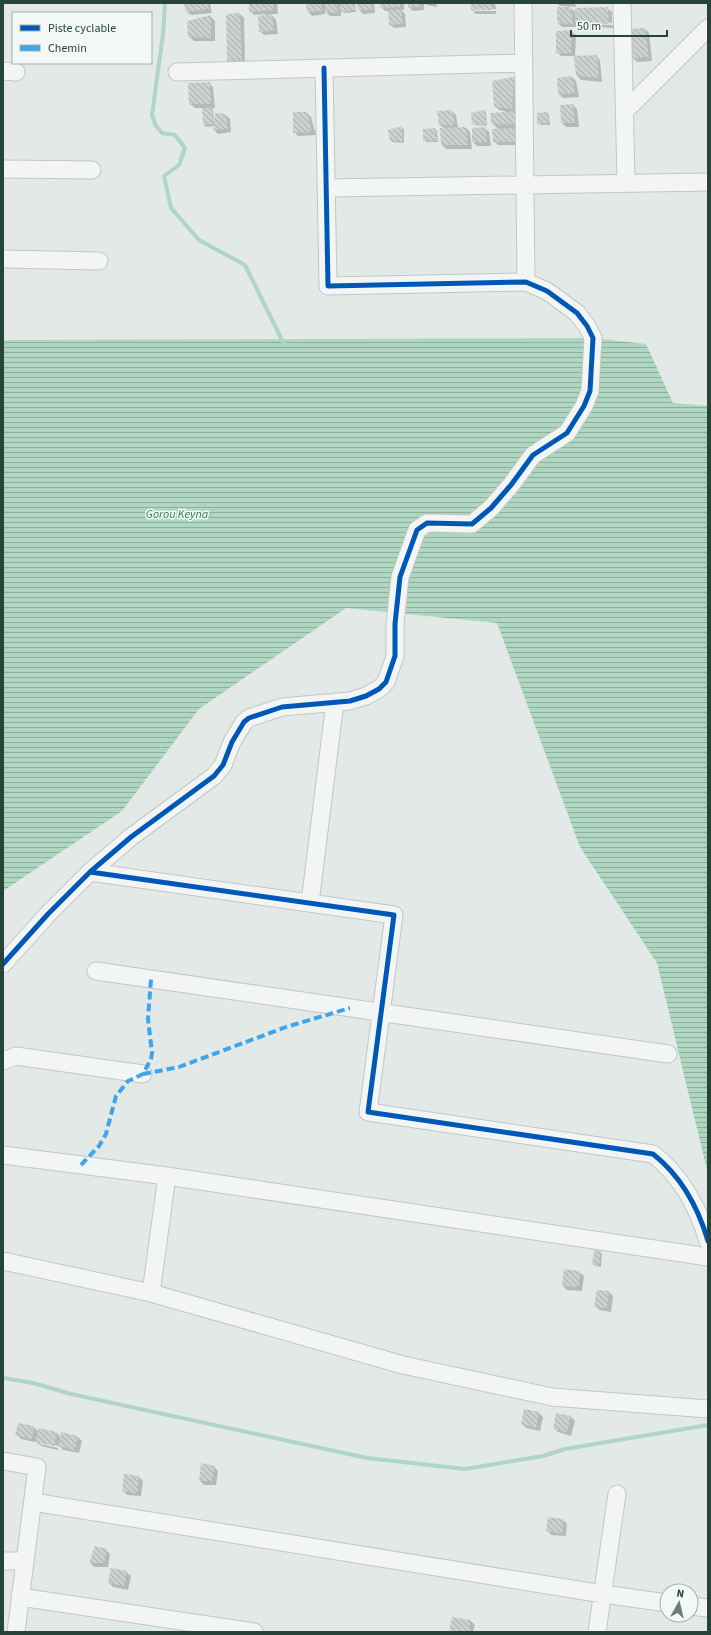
<svg xmlns="http://www.w3.org/2000/svg" width="711" height="1635" viewBox="0 0 711 1635" font-family="'Source Sans 3',sans-serif">
<style>
.water{fill:url(#water-rules)}
.shadow{fill:#0003}
.lines{fill:none;stroke-linecap:round;stroke-linejoin:round}
.stream{stroke:#afd6c1;stroke-width:4}
.building{fill:url(#building-back-hatch)}
.minor-casing{stroke:#c1c7c4;stroke-width:19}
.minor{stroke:#f3f5f4;stroke-width:17}
.quiet{stroke:#3ea4ec;stroke-width:4;stroke-dasharray:8 4;stroke-linecap:butt}
.cycleway-casing{stroke:#f1f8f5;stroke-width:8}
.cycleway{stroke:#0057b8;stroke-width:5}
.labels{text-anchor:middle;dominant-baseline:central;stroke-width:3;stroke-linejoin:round;paint-order:stroke}
.water-label{font-size:12px;font-style:italic;fill:#2d7c55;stroke:#f1f8f5}
</style>
<defs>
<pattern id="water-rules" width="6" height="5" patternUnits="userSpaceOnUse"><rect width="6" height="5" fill="#afd6c1"/><path d="M0 2.5h6" fill="none" stroke="#8eaf9e"/></pattern>
<pattern id="building-back-hatch" width="6" height="6" patternUnits="userSpaceOnUse"><rect width="6" height="6" fill="#cbd1ce"/><path d="M-1 5l2 2M0 0l6 6M5-1l2 2" fill="none" stroke="#a5aba8"/></pattern>
</defs>
<rect width="100%" height="100%" fill="#e3e9e6"/>
<path class="water" d="M593,338L646,344L673,403L708,406V1174L657,963L580,847L497,623L346,608L199,709L122,811L3,891V340Z"/>
<path class="shadow" d="M185,3H210L212,13L191,15L186,11Z
M250,3H277L278,14H271L276,20L278,34L264,35L260,31L266,14L254,15L250,11Z
M307,3H355L356,12L344,13L341,10V16H330L325,11V14L312,16L308,12Z
M358,3H374L375,13L363,14L359,9Z
M381,3H404V10H401L405,14L406,27L394,28L390,24L389,11H385L381,7Z
M409,3H424V10L413,11L409,7Z
M424,3H436L437,7L427,5Z
M471,3H495L496,9H474V11H496V14H476L472,10Z
M557,3H575L576,7L569,6L576,13L607,8L612,12V23L579,22V24L613,25V28L580,26L576,21V27H562L558,23L567,6H560Z
M240,14L244,18L245,63L232,64L228,60Z
M211,17L215,21V41H194L189,37Z
M645,29L649,33L652,61L637,62L633,58L632,30Z
M571,31L576,35L575,56H561L557,52Z
M596,56L600,60L602,82L581,80L577,76Z
M572,77L576,81L579,97L563,98L559,94Z
M513,78L517,82L515,112L522,128H515L520,133L522,145H498L494,141L498,129L493,124L507,112L499,110L495,106Z
M209,83L213,87L215,108H211L213,110L214,123L226,115L230,119L231,132L218,134L214,130L215,126L206,127L204,125L203,108H195L190,104Z
M573,105L577,109L579,127H566L562,123Z
M452,111L456,115L458,128H466L470,132L472,149H446L442,145L444,129L440,125Z
M484,111L486,113L487,126L475,125L473,123Z
M307,113L311,117L316,135L298,136L294,132Z
M547,113L549,115L550,125H540L538,123Z
M402,128L404,129V143L392,142L391,140Z
M485,128L489,132L491,146H477L473,142Z
M435,129L437,131L438,142H426L424,140Z
M601,1252L602,1254L601,1267L595,1266L593,1264Z
M579,1272L584,1276L582,1291L567,1290L563,1286Z
M609,1292L613,1296L611,1312L600,1310L595,1306Z
M525,1410L539,1413L543,1417L540,1431L526,1428L522,1424Z
M571,1417L575,1421L571,1436L558,1432L554,1428Z
M34,1427L39,1432L57,1433L61,1438L62,1433L78,1437L82,1441L79,1453L63,1450L59,1445V1446L40,1442V1444L58,1448V1450L41,1446L36,1441L35,1442L21,1439L17,1435Z
M214,1467L218,1471L216,1485H204L200,1481Z
M139,1477L143,1481L141,1496L127,1495L123,1491Z
M563,1520L567,1524L566,1536L551,1535L547,1530Z
M96,1547L106,1550L110,1554L108,1567H94L90,1563Z
M126,1572L131,1576L128,1590L113,1587L109,1583Z
M471,1621L475,1625L473,1632H451Z"/>
<g class="lines">
<path class="stream" d="M165,3L163,34L152,115L156,126L162,133L175,135L185,148L179,165L164,176L171,208L199,240L245,265L284,344
M3,1378L33,1383L71,1394L367,1458L465,1469L543,1456L565,1449L708,1425"/>
</g>
<path class="building" d="M184,3H207L209,9L186,12Z
M249,3H273L274,10L249,12Z
M306,3H321L322,11L307,12Z
M325,3H337V13L325,12Z
M339,3H354L355,10L341,12Z
M357,3H371L372,10H358Z
M380,3H400V7L380,8Z
M408,3H420V7H408Z
M470,3H492L493,10H471Z
M557,7H571L573,24L557,23Z
M608,7L609,24L575,22V8Z
M401,9L403,24L389,25L388,10Z
M240,13L242,60L227,61L226,14Z
M272,14L274,30L259,32L258,16Z
M211,15V38L188,37L187,21Z
M645,28L649,57L632,58L631,29Z
M572,30L571,53H556V31Z
M597,55L599,78L576,76L574,56Z
M572,76L575,93L558,95L557,78Z
M514,77L512,109L494,107L492,81Z
M210,82L211,104H189L188,83Z
M573,104L575,123H561L560,105Z
M212,107L213,124L203,125L202,108Z
M452,110L455,125H439L437,111Z
M485,110L486,125L472,124L471,113Z
M516,111L519,124L492,125L490,113Z
M293,112H307L312,132L293,133Z
M548,112L549,123L537,124V113Z
M215,113L226,114L228,129L213,130Z
M402,126L403,141H390L388,130Z
M466,127L468,145H441L440,128Z
M486,127L487,142H472V128Z
M435,128L437,141H423V129Z
M516,128L518,142H493L492,129Z
M594,1250L601,1251L599,1266L592,1264Z
M564,1269L580,1271L579,1287L562,1286Z
M597,1290L609,1291L607,1308L594,1307Z
M524,1409L539,1412L536,1428L521,1424Z
M556,1413L571,1416L567,1432L553,1429Z
M18,1423L34,1426L32,1439L15,1435Z
M39,1428L57,1432L54,1446L35,1442Z
M61,1432L78,1436L75,1450L58,1446Z
M201,1463L215,1466L212,1481H199Z
M124,1474L139,1476L137,1493L122,1491Z
M548,1517L564,1519L562,1533L546,1531Z
M95,1546L107,1549L104,1563H89Z
M111,1568L127,1571L124,1586L108,1583Z
M452,1617L471,1620L469,1632H449Z"/>
<g class="lines">
<g class="minor-casing">
<path id="minor" d="M523,3L526,282
M622,3L626,183
M3,71L16,72
M177,72L524,63
M624,112L708,28
M3,169L92,170
M327,188L708,182
M3,259L99,261
M90,872L394,915L368,1112L653,1154C681,1176 698,1207 708,1241
M310,903L335,702
M3,964L48,914L90,872L131,837L214,776L223,765L232,742L244,722L249,718L282,707L350,701L366,696L379,689L386,682L395,656V624L400,577L417,530L427,523L472,524L491,508L511,485L533,455L567,433L584,406L590,391L593,338L587,326L577,313L547,291L526,282L328,286L324,68
M96,971L668,1054
M3,1061L16,1056L143,1074
M3,1155L167,1176L708,1257
M3,1261L151,1293L403,1365L552,1397L708,1409
M151,1293L167,1176
M3,1461L37,1467L16,1632
M33,1502L603,1594L667,1603
M3,1561H25
M20,1597L254,1632
M691,1606L708,1608
M597,1632L617,1494"/>
</g>
<use href="#minor" class="minor"/>
<path class="quiet" d="M143,1074L179,1067L286,1027L350,1008
M81,1165L99,1146L106,1134L116,1096L128,1081L143,1074L151,1059L152,1053L148,1019L151,979"/>
<g class="cycleway-casing">
<path id="cycleway" d="M90,872L394,915L368,1112L653,1154C681,1176 698,1207 708,1241
M3,964L48,914L90,872L131,837L214,776L223,765L232,742L244,722L249,718L282,707L350,701L366,696L379,689L386,682L395,656V624L400,577L417,530L427,523L472,524L491,508L511,485L533,455L567,433L584,406L590,391L593,338L587,326L577,313L547,291L526,282L328,286L324,68"/>
</g>
<use href="#cycleway" class="cycleway"/>
</g>
<g class="labels">
<g class="water-label">
<text x="177" y="514">Gorou Keyna</text>
</g>
</g>
<rect width="711" height="1635" fill="none" stroke="#274438" stroke-width="8"/>
<rect x="12" y="12" width="140" height="52" fill="#f1f8f5" stroke="#a0b0a9"/>
<rect x="20" y="25" width="20" height="6" fill="#0057b8" stroke="#a0b0a9"/>
<text x="48" y="32" font-size="12" fill="#274438">Piste cyclable</text>
<rect x="20" y="45" width="20" height="6" fill="#3ea4ec" stroke="#a0b0a9"/>
<text x="48" y="52" font-size="12" fill="#274438">Chemin</text>
<g transform="translate(679 1603) rotate(8)"><circle r="19" fill="#f1f8f5" stroke="#a0b0a9"/>
<path d="M0-3L7 15L0 10L-7 15Z" fill="#697e75"/>
<text y="-6" font-size="11" font-weight="bold" text-anchor="middle" fill="#274438">N</text>
</g>
<path d="M571 30v6h96v-6" fill="none" stroke="#274438" stroke-width="2"/>
<text x="577" y="30" font-size="12" fill="#274438" stroke="#f1f8f5" stroke-width="3" paint-order="stroke">50 m</text>
</svg>
